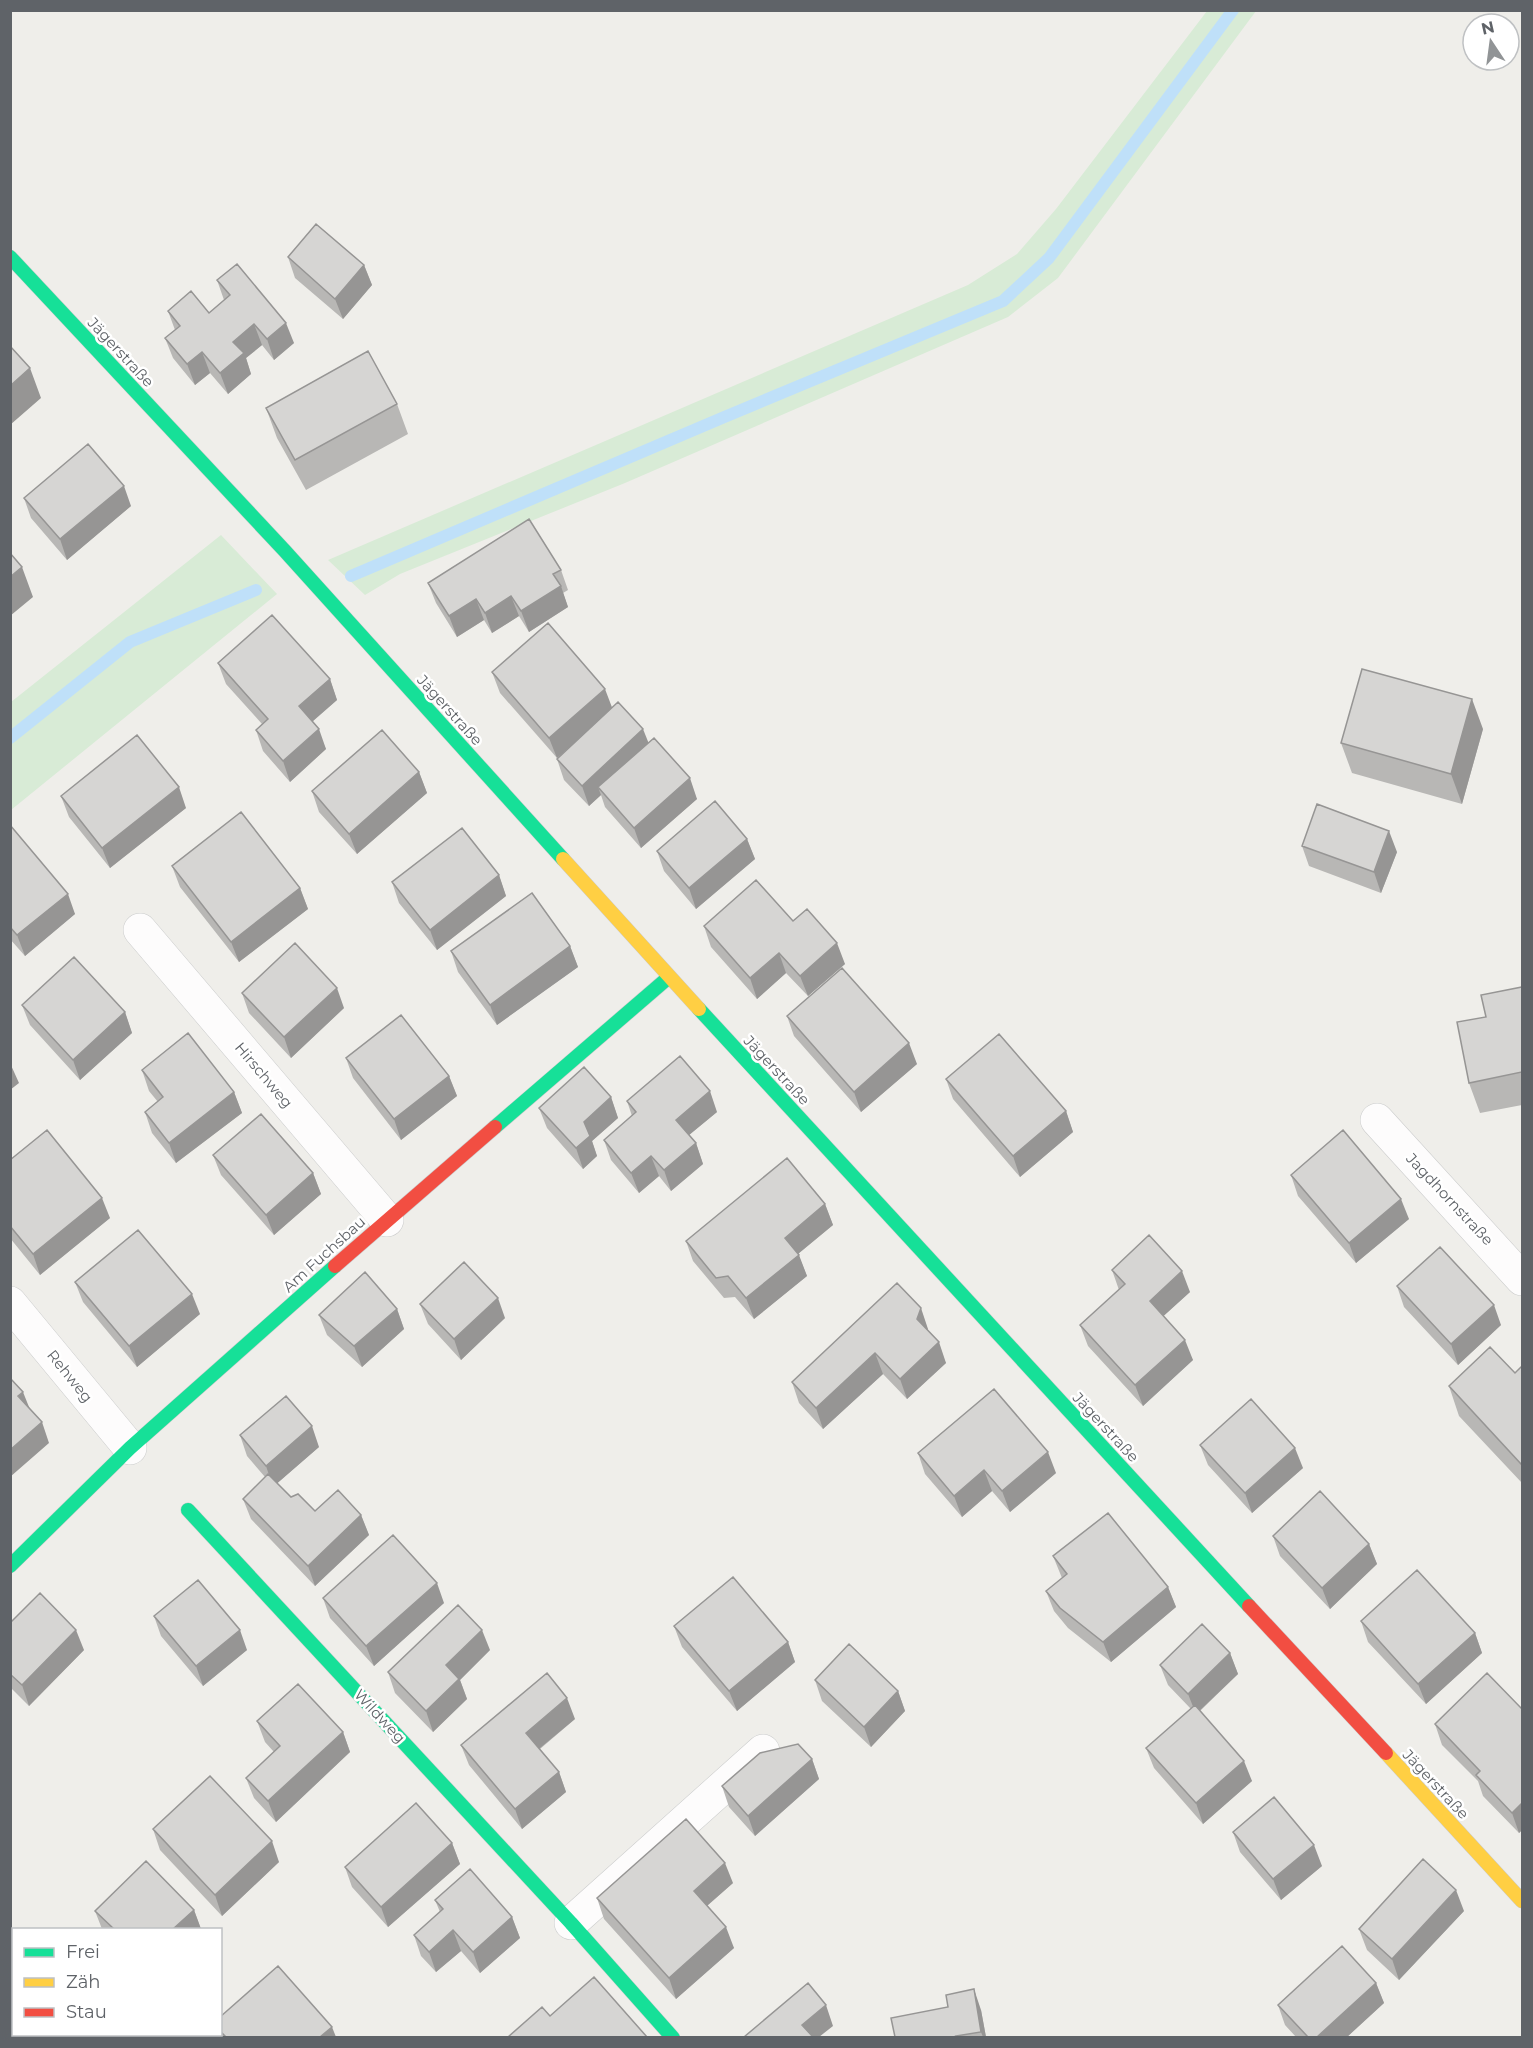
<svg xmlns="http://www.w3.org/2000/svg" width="1533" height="2048" viewBox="0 0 1533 2048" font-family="Montserrat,sans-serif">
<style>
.green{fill:#d8ebd6}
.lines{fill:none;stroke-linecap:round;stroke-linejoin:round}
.stream{stroke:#bfe0f9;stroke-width:12}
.street-casing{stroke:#cbcccc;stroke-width:34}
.fast-casing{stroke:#cacacb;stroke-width:15}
.slow-casing{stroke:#cacacb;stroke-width:15}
.jam-casing{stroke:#cacacb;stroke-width:15}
.street{stroke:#fdfcfc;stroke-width:33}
.fast{stroke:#16e098;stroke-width:14}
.slow{stroke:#ffcf43;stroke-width:14}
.jam{stroke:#f24e42;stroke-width:14}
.wall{fill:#b8b7b5}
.shaded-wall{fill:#969594}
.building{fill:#d6d5d3;stroke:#969594;stroke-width:1.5}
.labels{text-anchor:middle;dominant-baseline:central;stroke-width:5;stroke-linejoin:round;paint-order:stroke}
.street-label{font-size:15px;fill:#5f6368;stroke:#fff}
</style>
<rect width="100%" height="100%" fill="#efeeea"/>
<path class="green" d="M1207,11H1256L1058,278L1008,317L625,483L400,574L365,595L328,560L968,285L1017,254L1056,209Z
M221,535L277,594L11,810V702Z"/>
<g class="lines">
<path class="stream" d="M351,576L722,418L1003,301L1049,258L1233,10
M10,738L130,642L256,590"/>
<g class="street-casing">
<path id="street" d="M140,930L387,1220
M1377,1120L1522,1279
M10,1303L130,1448
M571,1923L763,1751"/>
</g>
<g class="fast-casing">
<path id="fast" d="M10,257L284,550L563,859
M699,1009L1249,1606
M495,1127L669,977
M188,1510L571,1923L673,2038
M10,1566L130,1448L335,1266"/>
</g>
<g class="slow-casing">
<path id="slow" d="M563,859L699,1009
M1386,1753L1522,1901"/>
</g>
<g class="jam-casing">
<path id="jam" d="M335,1266L495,1127
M1249,1606L1386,1753"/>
</g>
<use href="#street" class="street"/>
<use href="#fast" class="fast"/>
<use href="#slow" class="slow"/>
<use href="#jam" class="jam"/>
</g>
<path class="wall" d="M288,257L364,265L372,285L343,319L295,278Z
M217,280L294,343L274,360L262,345L246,358L251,374L228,394L210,373L195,385L173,358L165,338L175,330L168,311L209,313L224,300Z
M397,404L408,434L306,490L277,438L266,408Z
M24,498L131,506L67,560L31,518Z
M561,570L568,590L563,593L568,607L529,632L519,616L492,633L484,620L457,637L436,603L428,583Z
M218,663L330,679L337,700L312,722L326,749L290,782L263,751L256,730L262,724L226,684Z
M492,672L612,708L648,743L697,799L641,848L605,807L601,795L589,806L564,780L557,759L577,741L557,758L500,693Z
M1483,729L1462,804L1352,773L1341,743Z
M419,772L427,793L357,854L319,812L312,791Z
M61,796L186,808L110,868L69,817Z
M10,825L75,914L25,956L10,939Z
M747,839L755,859L696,909L664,871L657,851Z
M1302,846L1397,852L1381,893L1309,866Z
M172,866L300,888L308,909L239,962L180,887Z
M499,875L506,896L437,950L399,903L392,882Z
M793,921L845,964L808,996L786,973L757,999L711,947L704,926Z
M570,946L578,967L497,1025L458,972L451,951Z
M1522,987V1105L1480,1113L1469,1083Z
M242,993L344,1008L291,1058L249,1013Z
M22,1005L125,1012L132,1033L80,1080L30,1025Z
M787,1016L917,1064L861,1112L794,1036Z
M346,1058L449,1076L457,1096L401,1140L353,1078Z
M142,1070L234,1092L242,1113L176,1163L152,1133L145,1112L158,1102L149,1091Z
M946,1079L1066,1111L1073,1132L1020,1177L953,1099Z
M611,1097L618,1118L592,1141L597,1156L583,1169L547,1128L539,1108Z
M627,1101L717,1112L689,1135L696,1143L703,1164L671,1191L659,1176L639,1193L611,1160L604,1140L632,1116Z
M213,1155L313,1173L321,1194L274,1235L221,1175Z
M10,1160L110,1218L40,1275L10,1238Z
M1291,1175L1409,1219L1356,1263L1298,1196Z
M825,1204L833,1225L798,1254L807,1276L754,1319L735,1297L724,1298L693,1261L686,1241Z
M1112,1270L1190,1292L1163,1316L1193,1360L1143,1406L1088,1346L1080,1325L1119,1290Z
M75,1282L200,1314L137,1367L83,1302Z
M1397,1286L1501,1325L1458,1365L1404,1307Z
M420,1304L505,1318L461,1360L428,1324Z
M397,1309L404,1329L362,1367L327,1335L319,1315Z
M928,1329L927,1331L946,1363L907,1399L883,1374L823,1429L799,1403L792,1382Z
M1522,1366V1483L1459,1416L1449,1386L1515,1373Z
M240,1435L319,1447L277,1483L291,1497L315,1511L361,1515L369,1535L315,1586L251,1519L243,1499L265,1477L247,1456Z
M1200,1445L1303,1468L1252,1513L1208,1465Z
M918,1453L1056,1473L1010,1512L992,1491L962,1517L925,1474Z
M1273,1536L1369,1544L1377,1564L1330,1609L1280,1556Z
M1053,1556L1168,1587L1176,1607L1111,1662L1068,1628L1054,1611L1046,1591L1062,1578Z
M323,1598L444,1603L374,1666L330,1618Z
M154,1616L247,1650L203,1686L161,1636Z
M1361,1621L1475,1633L1482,1653L1426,1704L1368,1642Z
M10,1623L84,1650L29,1706L10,1687Z
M674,1626L788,1642L795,1662L737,1711L682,1647Z
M490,1650L460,1680L467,1699L433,1732L395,1693L388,1672Z
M1230,1653L1238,1674L1200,1711L1252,1781L1203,1824L1154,1768L1146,1748L1191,1709L1168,1685L1160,1665Z
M815,1680L898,1691L905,1711L871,1747L822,1701Z
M1522,1709V1830L1519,1833L1483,1796L1478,1781L1442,1745L1435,1724Z
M575,1719L540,1749L559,1772L566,1792L522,1829L469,1765L461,1745Z
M257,1721L343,1732L350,1752L276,1822L254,1798L246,1778L274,1752L265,1742Z
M812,1759L819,1779L755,1836L729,1807L722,1786Z
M153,1829L279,1862L222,1916L160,1850Z
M1233,1832L1322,1866L1281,1900L1240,1852Z
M452,1843L460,1864L388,1927L352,1887L345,1867Z
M733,1883L707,1906L734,1948L676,1999L604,1919L597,1898Z
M435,1900L512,1917L520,1938L480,1973L461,1951L436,1972L421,1956L414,1935L440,1912Z
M194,1910L201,1929H102L95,1911Z
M1464,1911L1399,1980L1367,1950L1359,1929Z
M1376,1983L1384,2003L1347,2037H1296L1285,2025L1278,2005Z
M981,2010L986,2037H895Z
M220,2017L336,2037H218L217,2034H220Z"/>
<path class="shaded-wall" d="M364,265L372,285L343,319L335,299Z
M286,323L294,343L274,360L267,339Z
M254,324L262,345L246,358L251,374L228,394L220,373L233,342Z
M202,352L210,373L195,385L187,364Z
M30,368L41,398L10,425V386Z
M124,486L131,506L67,560L60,539Z
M22,567L33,597L10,616V577Z
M561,586L568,607L529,632L521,611Z
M511,596L519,616L492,633L485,613Z
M476,599L484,620L457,637L449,616Z
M330,679L337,700L306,727L299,706Z
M605,689L613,710L557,758L549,738Z
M1472,699L1483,729L1462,804L1451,774Z
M319,729L326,749L290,782L283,761Z
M643,729L651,749L598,787L601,795L589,806L582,786Z
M419,772L427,793L357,854L349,834Z
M690,778L697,799L641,848L634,828Z
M179,787L186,808L110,868L102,848Z
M1389,831L1397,852L1381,893L1374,872Z
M747,839L755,859L696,909L689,888Z
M499,875L506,896L437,950L430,930Z
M300,888L308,909L239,962L231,942Z
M68,894L75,914L25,956L17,935Z
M837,943L845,964L808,996L800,976Z
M570,946L578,967L497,1025L490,1005Z
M779,953L786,973L757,999L750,978Z
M337,988L344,1008L291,1058L284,1037Z
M125,1012L132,1033L80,1080L73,1060Z
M909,1043L917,1064L861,1112L854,1092Z
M10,1063L19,1083L10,1090Z
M449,1076L457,1096L401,1140L394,1119Z
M710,1091L717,1112L683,1140L676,1120Z
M234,1092L242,1113L176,1163L169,1143Z
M611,1097L618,1118L592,1141L597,1156L583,1169L576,1148L584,1122Z
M1066,1111L1073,1132L1020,1177L1013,1156Z
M696,1143L703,1164L671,1191L664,1170Z
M651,1156L659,1176L639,1193L631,1173Z
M313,1173L321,1194L274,1235L266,1215Z
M102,1198L110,1218L40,1275L33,1254Z
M1401,1199L1409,1219L1356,1263L1349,1243Z
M825,1204L833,1225L793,1258L785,1238Z
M799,1255L807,1276L754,1319L746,1298Z
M1182,1271L1190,1292L1157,1322L1150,1301Z
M192,1294L200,1314L137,1367L129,1346Z
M498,1298L505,1318L461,1360L454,1339Z
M1494,1305L1501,1325L1458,1365L1451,1344Z
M921,1308L928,1329L924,1340L917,1319Z
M397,1309L404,1329L362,1367L354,1346Z
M1185,1340L1193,1360L1143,1406L1135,1385Z
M939,1342L946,1363L907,1399L900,1379Z
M875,1353L883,1374L823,1429L816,1408Z
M23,1392L31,1412L18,1396Z
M42,1422L49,1443L10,1477V1450Z
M312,1426L319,1447L273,1487L266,1466Z
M1295,1448L1303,1468L1252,1513L1245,1493Z
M1048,1452L1056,1473L1010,1512L1002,1491Z
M984,1470L992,1491L962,1517L954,1496Z
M361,1515L369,1535L315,1586L308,1566Z
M1369,1544L1377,1564L1330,1609L1322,1588Z
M437,1583L444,1603L374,1666L366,1646Z
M1168,1587L1176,1607L1111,1662L1103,1642Z
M76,1630L84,1650L29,1706L22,1685Z
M240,1630L247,1650L203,1686L196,1666Z
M482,1630L490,1650L460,1680L467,1699L433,1732L426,1711L446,1665Z
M1475,1633L1482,1653L1426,1704L1418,1684Z
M788,1642L795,1662L737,1711L729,1691Z
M1230,1653L1238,1674L1196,1714L1188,1694Z
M898,1691L905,1711L871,1747L864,1727Z
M567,1698L575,1719L534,1753L526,1733Z
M343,1732L350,1752L276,1822L268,1801Z
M812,1759L819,1779L755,1836L748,1816Z
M1244,1761L1252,1781L1203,1824L1196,1803Z
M559,1772L566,1792L522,1829L515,1809Z
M1522,1803V1830L1519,1833L1512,1813Z
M272,1841L279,1862L222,1916L215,1895Z
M452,1843L460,1864L388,1927L381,1907Z
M1314,1845L1322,1866L1281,1900L1273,1879Z
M725,1863L733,1883L701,1911L694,1891Z
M1456,1890L1464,1911L1399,1980L1392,1959Z
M194,1910L201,1929H173Z
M512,1917L520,1938L480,1973L473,1952Z
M726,1927L734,1948L676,1999L669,1978Z
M453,1930L461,1951L436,1972L429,1952Z
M1376,1983L1384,2003L1347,2037H1317Z
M974,1989L981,2010L986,2037H983L981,2032Z
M826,2005L833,2026L819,2037H807L802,2025Z
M332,2027L336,2037H320Z"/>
<path class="building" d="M316,224L364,265L335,299L288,257Z
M237,264L286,323L267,339L254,324L233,342L244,353L220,373L202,352L187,364L165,338L180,326L168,311L191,291L209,313L230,295L217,280Z
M10,346L30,368L10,386Z
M368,351L397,404L295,460L266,408Z
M88,444L124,486L60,539L24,498Z
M529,519L561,570L553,574L561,586L521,611L511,596L485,613L476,599L449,616L428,583Z
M10,553L22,567L10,577Z
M272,615L330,679L299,706L319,729L283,761L256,730L268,719L218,663Z
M548,623L605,689L549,738L492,672Z
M1362,669L1472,699L1451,774L1341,743Z
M618,702L643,729L582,786L557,759Z
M382,730L419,772L349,834L312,791Z
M137,735L179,787L102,848L61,796Z
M654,738L690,778L634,828L598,787Z
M715,801L747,839L689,888L657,851Z
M1317,804L1389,831L1374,872L1302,846Z
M241,812L300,888L231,942L172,866Z
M10,825L68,894L17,935L10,927Z
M462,828L499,875L430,930L392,882Z
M756,880L793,921L807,909L837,943L800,976L779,953L750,978L704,926Z
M532,893L570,946L490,1005L451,951Z
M295,943L337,988L284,1037L242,993Z
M74,957L125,1012L73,1060L22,1005Z
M842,968L909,1043L854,1092L787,1016Z
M1522,987V1072L1469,1083L1457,1022L1486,1017L1481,995Z
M401,1015L449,1076L394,1119L346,1058Z
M188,1033L234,1092L169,1143L145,1112L163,1097L142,1070Z
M999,1034L1066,1111L1013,1156L946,1079Z
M680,1056L710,1091L676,1120L696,1143L664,1170L651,1156L631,1173L604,1140L636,1112L627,1101Z
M584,1067L611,1097L584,1122L590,1136L576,1148L539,1108Z
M261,1114L313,1173L266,1215L213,1155Z
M47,1130L102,1198L33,1254L10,1226V1160Z
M1343,1130L1401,1199L1349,1243L1291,1175Z
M787,1158L825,1204L785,1238L799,1255L746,1298L728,1276L716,1278L686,1241Z
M138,1230L192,1294L129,1346L75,1282Z
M1149,1235L1182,1271L1150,1301L1185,1340L1135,1385L1080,1325L1125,1284L1112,1270Z
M1440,1247L1494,1305L1451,1344L1397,1286Z
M464,1262L498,1298L454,1339L420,1304Z
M365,1272L397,1309L354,1346L319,1315Z
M897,1283L921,1308L917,1319L939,1342L900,1379L875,1353L816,1408L792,1382Z
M1490,1347L1515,1373L1522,1366V1465L1449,1386Z
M10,1378L23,1392L18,1396L42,1422L10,1450Z
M994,1389L1048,1452L1002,1491L984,1470L954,1496L918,1453Z
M286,1396L312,1426L266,1466L240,1435Z
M1251,1399L1295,1448L1245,1493L1200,1445Z
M268,1474L291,1497L298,1494L315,1511L338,1490L361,1515L308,1566L243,1499Z
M1320,1491L1369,1544L1322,1588L1273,1536Z
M1108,1513L1168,1587L1103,1642L1060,1608L1046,1591L1067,1574L1053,1556Z
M393,1535L437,1583L366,1646L323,1598Z
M1417,1570L1475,1633L1418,1684L1361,1621Z
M733,1577L788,1642L729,1691L674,1626Z
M198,1580L240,1630L196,1666L154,1616Z
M40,1593L76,1630L22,1685L10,1674V1623Z
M458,1605L482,1630L446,1665L459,1679L426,1711L388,1672Z
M1202,1624L1230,1653L1188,1694L1160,1665Z
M849,1644L898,1691L864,1727L815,1680Z
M547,1673L567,1698L526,1733L559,1772L515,1809L461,1745Z
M1487,1673L1522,1709V1803L1512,1813L1476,1775L1480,1771L1435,1724Z
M298,1684L343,1732L268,1801L246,1778L280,1746L257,1721Z
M1195,1705L1244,1761L1196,1803L1146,1748Z
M798,1744L812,1759L748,1816L722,1786L760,1753Z
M210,1776L272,1841L215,1895L153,1829Z
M1274,1797L1314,1845L1273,1879L1233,1832Z
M416,1803L452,1843L381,1907L345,1867Z
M686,1819L725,1863L694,1891L726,1927L669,1978L597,1898Z
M1423,1859L1456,1890L1392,1959L1359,1929Z
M146,1861L194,1910L173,1929H114L95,1911Z
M470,1869L512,1917L473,1952L453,1930L429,1952L414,1935L443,1909L435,1900Z
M1342,1946L1376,1983L1317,2037H1308L1278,2005Z
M278,1966L332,2027L320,2037H226L220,2031V2017Z
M594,1977L647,2037H508L542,2007L550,2016Z
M808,1983L826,2005L802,2025L813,2037H744Z
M974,1989L981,2032L956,2036L957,2037H895L891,2018L948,2007L946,1995Z"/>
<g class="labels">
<g class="street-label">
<text transform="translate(121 352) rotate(47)">Jägerstraße</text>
<text transform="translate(450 710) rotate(48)">Jägerstraße</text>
<text transform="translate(777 1070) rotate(47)">Jägerstraße</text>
<text transform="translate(264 1075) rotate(50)">Hirschweg</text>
<text transform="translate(1450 1199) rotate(47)">Jagdhornstraße</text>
<text transform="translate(324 1254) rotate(-42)">Am Fuchsbau</text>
<text transform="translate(70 1376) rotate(51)">Rehweg</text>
<text transform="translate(1106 1427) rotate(47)">Jägerstraße</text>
<text transform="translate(380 1716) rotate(47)">Wildweg</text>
<text transform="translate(1436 1784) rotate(47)">Jägerstraße</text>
</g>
</g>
<rect width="1533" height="2048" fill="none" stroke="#5f6368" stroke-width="24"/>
<rect x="12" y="1928" width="210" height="108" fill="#ffffff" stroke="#bfc1c3" stroke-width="1.5"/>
<rect x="24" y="1948" width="30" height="9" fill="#16e098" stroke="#bfc1c3" stroke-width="1.5"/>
<text x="66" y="1958" font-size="18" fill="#5f6368">Frei</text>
<rect x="24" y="1978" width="30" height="9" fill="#ffcf43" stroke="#bfc1c3" stroke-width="1.5"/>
<text x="66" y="1988" font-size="18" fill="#5f6368">Zäh</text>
<rect x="24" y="2008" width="30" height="9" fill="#f24e42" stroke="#bfc1c3" stroke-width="1.5"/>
<text x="66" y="2018" font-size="18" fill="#5f6368">Stau</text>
<g transform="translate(1491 42) rotate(347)"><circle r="28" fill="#ffffff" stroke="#bfc1c3" stroke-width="1.5"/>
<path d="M0-4.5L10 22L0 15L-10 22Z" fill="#919496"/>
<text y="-9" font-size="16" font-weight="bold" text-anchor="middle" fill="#5f6368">N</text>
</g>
</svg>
